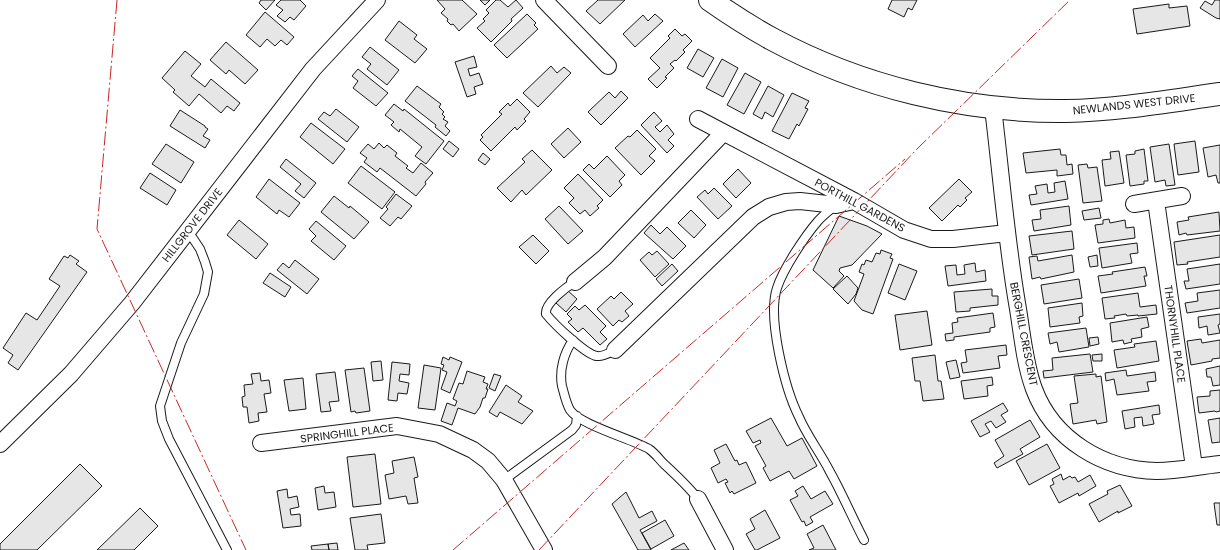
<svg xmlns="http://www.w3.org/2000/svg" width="1220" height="550" viewBox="0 0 1220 550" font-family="Poppins,sans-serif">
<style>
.building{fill:#e6e6e6;stroke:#1a1a1a}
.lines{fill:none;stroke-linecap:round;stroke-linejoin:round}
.lane-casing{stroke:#1a1a1a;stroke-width:10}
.street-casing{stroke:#1a1a1a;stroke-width:18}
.secondary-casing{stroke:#1a1a1a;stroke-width:24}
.lane{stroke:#fff;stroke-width:8}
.street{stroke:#fff;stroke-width:16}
.secondary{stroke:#fff;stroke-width:22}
.power{stroke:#c62828;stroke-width:1;stroke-dasharray:14 3 2 3;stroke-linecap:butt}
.labels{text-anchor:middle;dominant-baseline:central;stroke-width:3;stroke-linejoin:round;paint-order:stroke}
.street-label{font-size:11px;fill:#1a1a1a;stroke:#fff}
</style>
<rect width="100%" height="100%" fill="#fff"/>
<path class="building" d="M261,0H275L266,10L259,3Z
M281,0H300L306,6L294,20L290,17L285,22L277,16L283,10L276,5Z
M437,0H462L477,14L459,31L453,24L451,25L447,21L448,19L441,13L445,9Z
M480,0H490L485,5Z
M496,0H500L508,7L516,0L523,8L511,19L512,21L491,42L477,28L485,21L483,19L489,13L486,10Z
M598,0H625L600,24L586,11Z
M892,0H917L912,10L908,8L904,17L888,9Z
M1215,0H1220V19L1216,18L1200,8L1205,1L1212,5Z
M1169,4V8L1187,6L1190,26L1137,34L1133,9Z
M265,12L294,37L287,45L281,40L275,46L267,39L260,47L246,35Z
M527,14L536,23L534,25L538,29L507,58L494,45Z
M655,14L663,21L635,47L623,34L643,15L648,21Z
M399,21L417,35L414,39L427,49L415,63L385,40Z
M675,29L682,36L685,34L692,41L683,50L685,52L676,61L675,60L670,64L674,68L665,77L667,78L657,88L648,79L660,68L650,58L670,38L668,36Z
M226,42L258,70L245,84L229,70L226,74L210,60Z
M370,47L399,70L387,85L367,69L371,64L362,57Z
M698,49L714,58L703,77L687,68Z
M185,51L201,64L191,76L205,87L211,79L240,103L234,111L227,106L221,113L199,94L189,106L173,92L175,90L162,78Z
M474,56L477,67L468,69L470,76L479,73L483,84L474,87L476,94L467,97L455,62Z
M722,59L738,68L723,97L706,88Z
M551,66L557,73L564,67L571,73L538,107L523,93Z
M358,69L388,93L376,106L353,88L358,81L352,76Z
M745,73L761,82L744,114L727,105Z
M417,86L441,104L439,107L444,112L442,114L445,117L443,119L448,122L445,126L450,131L446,136L435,127L436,125L405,101Z
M768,86L784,95L773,117L765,112L762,119L753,114Z
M621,91L628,98L601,125L588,112L609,92L615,98Z
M792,93L809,101L805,108L808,109L799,126L797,124L789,139L772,131Z
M517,99L530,112L524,119L526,121L517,130L515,127L491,151L480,140L483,137L481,135L502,114L499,112L508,103L510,106Z
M394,104L403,111L404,109L444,141L426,164L415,156L422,147L400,129L399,132L391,125L394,122L385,115Z
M336,109L359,127L347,142L318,119L324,112L330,116Z
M180,110L205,126V127L208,129L203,136L210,140L205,148L170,126Z
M654,112L662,121L655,127L660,132L667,125L674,134L668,140L674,146L667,153L641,125Z
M311,123L345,149L333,164L300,137Z
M568,128L581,142L564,158L551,144Z
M637,130L656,149L649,156L655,161L641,175L615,148L628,136L630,137Z
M449,141L459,149L453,157L443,149Z
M1195,141L1199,172L1178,175L1174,144Z
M379,143L384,148L387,145L397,153L395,156L408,166L406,168L413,173L421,163L433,173L425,182L426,184L416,196L380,168L377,172L364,162L367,158L360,153L368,144L374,149Z
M166,144L194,162L181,183L152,164Z
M1169,144L1175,185L1166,186L1165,180L1155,182L1150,147Z
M1220,145V183H1218L1216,175L1208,177L1203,148Z
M1060,149L1061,155H1066L1067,165L1072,164L1073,174L1057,176V170L1026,173L1023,153Z
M1144,149L1148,181H1144V184L1130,186L1126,155L1135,154V151Z
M532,150L552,170L526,195L522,190L511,202L497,188L525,162L522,159Z
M1119,151L1124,183L1105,186L1102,160L1111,159L1110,152Z
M483,153L490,159L485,165L478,160Z
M607,156L625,175L619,181L622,185L610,197L583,170L589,164L594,169Z
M286,159L316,183L304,198L295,191L301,184L280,167Z
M1087,164L1088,168L1097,167L1102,201L1083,203L1078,165Z
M361,166L395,192L382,209L348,183Z
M738,169L751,183L736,198L723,184Z
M150,173L176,190L167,205L140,188Z
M578,174L603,200L597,206L599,208L590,216L585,210L580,214L569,203L574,198L564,188Z
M269,179L300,203L289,217L279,210L277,214L256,197Z
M959,179L972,192L965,198L967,200L960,207L958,205L942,221L929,208Z
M1065,181L1068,199L1031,205L1029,195L1037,194L1035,186L1047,184L1048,193L1055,192L1054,183Z
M714,188L732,206L718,219L697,197L705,190L708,194Z
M396,194L412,206L401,219L398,217L390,226L380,218L388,209L386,207Z
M334,196L349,208L350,206L369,222L354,239L321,212Z
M559,206L583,231L568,244L545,219Z
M1069,206L1071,225L1034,231L1032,220L1041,219L1040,210Z
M1099,208L1101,218L1084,220L1082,211Z
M691,210L706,225L694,238L678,223Z
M1219,212L1220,231L1187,235L1186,233L1179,235L1177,222L1189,220L1188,217Z
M839,216L867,226L882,234L852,265L840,268L839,271L844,276L833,288L813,270Z
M1109,219L1110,223L1125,220L1126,228L1134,227L1135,238L1098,243L1095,225L1103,224V220Z
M239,220L268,244L256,259L227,235Z
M316,221L346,246L334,260L311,241L316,236L309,229Z
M651,225L660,234L667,227L686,246L673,259L644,233Z
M1072,231L1074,249L1032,255L1029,236Z
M533,235L549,251L536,264L519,247Z
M1220,235V257L1187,262L1188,264L1177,265L1174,242Z
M1137,243L1138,253L1130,254L1132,263L1102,268L1099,248Z
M881,250L892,254L890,258L893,259L873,314L862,310L854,301L864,274L859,272L862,264L864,265L866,260L872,262L876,253L880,254Z
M657,251L669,264L655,277L640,260L649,252L652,255Z
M70,255L79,261L76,264L87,272L18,370L8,363L13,355L3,348L26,313L37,320L60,286L49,279L64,256L68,258Z
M1072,255L1074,272L1041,279L1040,277L1032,279L1029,257L1037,256L1038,261Z
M1097,255L1098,266L1090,267L1088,257Z
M295,260L319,279L307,294L277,270L283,263L289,268Z
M975,263L976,272L985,270L986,281L948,286L945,266L956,265L957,275L965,274L964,265Z
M672,264L678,271L662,286L656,279Z
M899,264L917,271L905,300L888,293Z
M1220,264V284L1186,289L1184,281H1189L1187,269Z
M1145,267L1147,276H1144L1146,286L1101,293L1098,276L1113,274L1112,272Z
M270,273L291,287L285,297L263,283Z
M847,276L858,288L856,294L848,304L833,289Z
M1079,279L1082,298L1044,304L1041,285Z
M992,289V296H998V305L970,308V311L956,312L954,292Z
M567,290L577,299L566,312L556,303Z
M1220,290V308L1187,313L1185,303L1198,301L1197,293Z
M621,292L633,304L625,311L629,316L622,322L619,320L613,326L597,309L611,296L614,299Z
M1138,293L1140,307L1156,305L1157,314L1138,316V315L1127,316L1126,314L1114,316L1115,318L1105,319L1102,298Z
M1082,303L1083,316L1079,317L1080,323L1050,327L1048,308Z
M585,305L606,326L600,332L607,339L600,345L583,328L578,332L568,322L572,319L567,314L575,306L579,310Z
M927,311L932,345L900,350L895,315Z
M993,313L995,327L990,328V332L954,337V340L946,341L945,334L953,333L952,323L958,322L957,318Z
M1220,314V324L1218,325L1220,333L1208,335L1207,326L1199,328L1198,317Z
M1147,317L1149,327L1141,329L1142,337L1131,339L1132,342L1124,344L1123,340L1112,342L1110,323Z
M1086,328L1089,347L1059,352L1057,342L1050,344L1048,333Z
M1098,337L1099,344L1090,346L1089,338Z
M1201,339L1202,343L1220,340V358L1212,359V361L1191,365L1187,341Z
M1156,341L1159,361L1117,368L1114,350L1135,347L1134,344Z
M1006,345L1007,355L998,356L1000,368L963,373L961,363L967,362L965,350Z
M1090,354L1093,372L1044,378L1043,371L1053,370L1052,358Z
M1102,354V361H1093L1092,355Z
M935,355L938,381H941L944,399L923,401L920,381H915L912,358Z
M443,357L449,360L450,357L462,362L450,393L441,389L447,372L442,370L444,365L441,364Z
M956,360L960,377L950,379L946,362Z
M381,361L383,380L373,381L371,362Z
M392,362L410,364L409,375L400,374L399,381L409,383L407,394L398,393L397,401L388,400Z
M424,365L441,368L435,410L418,408Z
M1220,366V385L1213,386L1211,377H1207L1206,369Z
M364,368L370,411L356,413L355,411L351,412L345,370Z
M1126,370L1127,376L1155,372L1156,381L1147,382L1149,391L1117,395L1114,379L1106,381L1105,373Z
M467,371L485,377L483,382L488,384L486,389H488L485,398H483L480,407L475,414L458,408L452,425L441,421L447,403L455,406L457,401L453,399L459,383L463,384Z
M335,372L339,401L329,402L331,411L321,412L316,374Z
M260,373L261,381L269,380L271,393L264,394L267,412L258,413L259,421L249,423L247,407H243L242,397L245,396L244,385L253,384L251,374Z
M494,374L501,376L495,391L489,388Z
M1096,374V377L1101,376L1107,422L1097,424L1096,420L1073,424L1070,404L1078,403L1074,376Z
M992,377L993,385L987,386L988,396L964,399L961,381Z
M303,378L306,409L289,411L284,380Z
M506,385L522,396L518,402L533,411L522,424L500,412L497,417L489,412Z
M1220,390V411L1216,412L1215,411L1199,413L1197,397L1210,396V391Z
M1003,403L1008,411L1001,415L1006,422L996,428L991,421L985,424L990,432L980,437L971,421Z
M1159,405L1160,414L1152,415L1154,424L1143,426L1142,417L1134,418L1135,427L1125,429L1122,411Z
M771,418L787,446L802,438L817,466L794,479L789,471L770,481L763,468L766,466L755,446L761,443L760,440L753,443L746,431Z
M1220,418V442L1212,443L1208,420Z
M1030,420L1040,437L1020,449L1023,454L997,468L994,463L1004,456L995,440Z
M726,444L735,461L737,460L739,465L746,462L756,483L734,494L732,491L730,493L725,483L728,482L726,479L718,483L711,468L720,463L714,450Z
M1047,444L1060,468L1029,485L1016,461Z
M375,454L381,504L353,507L347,457Z
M414,457L418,477L414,478L418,503L408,504L406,496L389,499L385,475L394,473L392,461Z
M80,464L102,486L37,550H0V544Z
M1061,474L1063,480L1070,476L1072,478L1075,477L1078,482L1090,475L1096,486L1079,496L1078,493L1059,503L1050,486L1054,484L1052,479Z
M1120,485L1132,506L1118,513V511L1099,522L1089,504L1108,494L1107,491Z
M324,486L325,493L334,492L336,507L318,510L315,488Z
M803,486L811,499L825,491L833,504L810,517L813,522L806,526L804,521L802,522L790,500L798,496L795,491Z
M287,489L288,498L297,496L299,507L290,509L291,515L300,514L301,526L283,528L277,491Z
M626,492L639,518L652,511L657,521L640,530L651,550H638L612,504Z
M1214,503H1220V525H1217Z
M140,508L158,526L134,550H97Z
M765,510L780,538L757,550H755L746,534L755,529L750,519Z
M381,514L385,543L367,545L368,550H355L350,518Z
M665,520L674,536L651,549L642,533Z
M823,525L836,550H809L814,548L807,534Z
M337,543L338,550H329L328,544Z
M684,543L689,550H671Z
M328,544L329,550H312L311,546Z"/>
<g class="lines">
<g class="lane-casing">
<path id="lane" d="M836,205C830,210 823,215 818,221C805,236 783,269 777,288C767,318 785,389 799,417C807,436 820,452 829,470C842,493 852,517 864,540
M188,231L200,249L205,262L208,272L204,294L181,343L160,406L162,421L169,439L227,550
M575,282C566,287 544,304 546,314C554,324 586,355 597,356C603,357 609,353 615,350
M573,340C564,353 559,370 562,386C564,393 566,403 570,410C580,425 632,439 649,449C655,453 659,459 664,464C676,475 688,486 698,499
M504,480L572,430L576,425L577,416"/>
</g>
<g class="street-casing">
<path id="street" d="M544,0L608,66
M993,108C1001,173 1006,238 1017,303C1022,331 1024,362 1034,389C1053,440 1104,470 1157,471C1178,471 1199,466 1220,464
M698,119L854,201L904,230L931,239H953L1007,233
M1156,201L1194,467
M1134,204L1182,196
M575,282L605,257L723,133
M615,350L753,217L769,207L786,202L800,201L836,205L854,201
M261,443L397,426L439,434L473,450L488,461L504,480L544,550
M0,444L71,374L132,303L313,69L377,0
M698,499L725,550"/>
</g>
<g class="secondary-casing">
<path id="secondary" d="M710,0C730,14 750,27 772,39C861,87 965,112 1066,111C1118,110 1169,101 1220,94"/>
</g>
<use href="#lane" class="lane"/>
<use href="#street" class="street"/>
<use href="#secondary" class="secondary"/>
<path class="power" d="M117,0L97,229L246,550
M453,550L905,159
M539,550L917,149L1070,0"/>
</g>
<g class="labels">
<g class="street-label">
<text transform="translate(1134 104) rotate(-6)">NEWLANDS WEST DRIVE</text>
<text transform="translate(860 205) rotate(28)">PORTHILL GARDENS</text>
<text transform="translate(192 225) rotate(-52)">HILLGROVE DRIVE</text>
<text transform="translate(1024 334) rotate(79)">BERGHILL CRESCENT</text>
<text transform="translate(1175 334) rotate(82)">THORNYHILL PLACE</text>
<text transform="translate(347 433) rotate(-7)">SPRINGHILL PLACE</text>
</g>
</g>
</svg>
